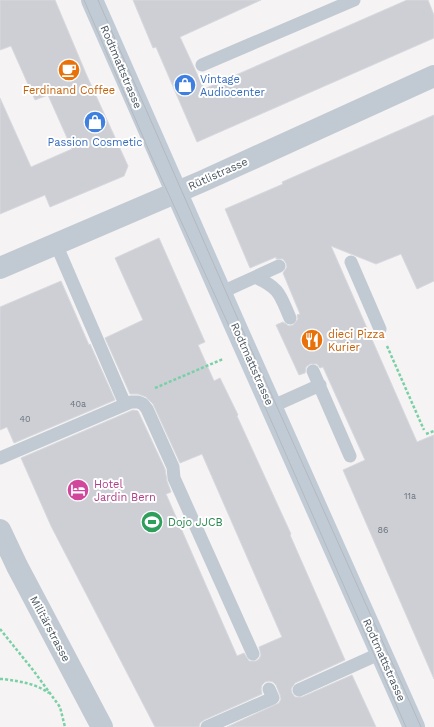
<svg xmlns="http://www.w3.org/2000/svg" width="434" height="727" viewBox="0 0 434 727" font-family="'Work Sans',sans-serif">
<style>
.building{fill:#cdcfd5;stroke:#d7d9de}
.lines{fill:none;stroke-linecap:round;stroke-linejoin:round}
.path{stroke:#7ad0a6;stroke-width:2.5;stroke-dasharray:3 2;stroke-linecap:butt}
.lane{stroke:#c1cad2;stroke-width:13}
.street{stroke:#c1cad2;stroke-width:22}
.secondary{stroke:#c1cbd6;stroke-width:22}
.tram{stroke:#b5b8bd;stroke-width:1}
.labels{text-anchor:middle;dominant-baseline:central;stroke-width:4;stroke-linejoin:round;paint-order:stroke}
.number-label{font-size:9px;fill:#6b747e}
.street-label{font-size:11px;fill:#4a5661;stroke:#fff}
.shop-label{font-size:11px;fill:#366cbe;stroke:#fff;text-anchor:start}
.food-label{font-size:11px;fill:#c56008;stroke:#fff}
.hotel-label{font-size:11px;fill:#b23c85;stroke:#fff;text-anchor:start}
.leisure-label{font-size:11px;fill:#27864d;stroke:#fff;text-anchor:start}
</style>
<rect width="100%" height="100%" fill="#f5f3f3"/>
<path class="building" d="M0,0H55L87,76L128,166L124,176L50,207L45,195L0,214V98L31,167L72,149L48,95L35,100L11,46L0,50Z
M133,0H261L180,37L204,89L407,0H428L434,15V38L197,142L156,47L153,48Z
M434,115V281L417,289L401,254L376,264L331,246L417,442L434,435V679L343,470L365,460L323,367L320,368L317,364H310L306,367L305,373L299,375L276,325L283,322L289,326L293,325L298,319L297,315L300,314L283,273L287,267L286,263L283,259H276V257L250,268L225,209L283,184L282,182Z
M159,238L205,342L198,345L214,381L220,378L238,415L237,416L291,534L290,535L345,660L295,683L291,689L292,693L295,697H302L352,675L376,727H227L279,703L281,699L280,695L276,685L273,682L269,681L265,682L262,685L261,689L262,694L204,720L200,723L199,727H155L51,526L21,458L133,410L138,411L165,469L167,481L171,492L166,494L237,656L244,653L249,661H256L259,659L261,655L259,647L282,637L202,454L180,463L153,404L146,397L138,394H130L105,338L143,320L115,258Z
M61,281L89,345L90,344L115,400L14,443L7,427L0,430V307Z"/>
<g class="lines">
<path class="path" d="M387,346L424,430
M155,388L223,359
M426,434L434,431
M0,629L33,670L60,707L65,727
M0,679H4C22,682 34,683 49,693"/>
<path class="lane" d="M202,65L354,0
M56,244L125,404
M351,262L380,329
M255,277C280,288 280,295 290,318
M220,293L279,266
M313,371L350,456
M271,407L320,385
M0,458L131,402H138L143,404L147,409L173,467L174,478L253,654
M299,690L381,653
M207,727L273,698L269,689"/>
<path class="street" d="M0,268L203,181L434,76
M0,530L17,566L102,727"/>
<path class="secondary" d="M92,0L234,323L414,727"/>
<path class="tram" d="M84,0L153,160L240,350L406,727
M98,0L251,349L421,727"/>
</g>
<defs>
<g id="cafe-disc" transform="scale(1.15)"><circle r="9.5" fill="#e8710a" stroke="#fff"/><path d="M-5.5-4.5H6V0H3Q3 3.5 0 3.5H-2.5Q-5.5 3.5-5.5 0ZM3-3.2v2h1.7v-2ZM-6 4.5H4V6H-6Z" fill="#fff"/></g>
<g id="shop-disc" transform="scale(1.15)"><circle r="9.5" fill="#3f7fe0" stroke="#fff"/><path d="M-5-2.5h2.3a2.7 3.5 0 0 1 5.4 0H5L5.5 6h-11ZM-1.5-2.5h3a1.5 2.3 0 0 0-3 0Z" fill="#fff"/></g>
<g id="restaurant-disc" transform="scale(1.15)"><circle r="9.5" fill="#e8710a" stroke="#fff"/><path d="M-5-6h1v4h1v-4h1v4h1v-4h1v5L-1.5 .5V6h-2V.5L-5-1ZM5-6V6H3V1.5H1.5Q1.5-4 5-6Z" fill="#fff"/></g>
<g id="hotel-disc" transform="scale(1.15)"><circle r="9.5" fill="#d1479c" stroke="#fff"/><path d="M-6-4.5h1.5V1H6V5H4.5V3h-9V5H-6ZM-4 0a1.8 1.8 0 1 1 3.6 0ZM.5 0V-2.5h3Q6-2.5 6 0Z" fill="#fff"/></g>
<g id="stadium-disc" transform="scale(1.15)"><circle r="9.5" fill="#2e9e5b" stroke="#fff"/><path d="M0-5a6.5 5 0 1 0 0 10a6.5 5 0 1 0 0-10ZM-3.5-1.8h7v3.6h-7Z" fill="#fff"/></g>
</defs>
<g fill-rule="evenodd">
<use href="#cafe-disc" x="69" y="70"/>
<use href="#shop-disc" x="185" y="85"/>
<use href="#shop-disc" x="95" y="122"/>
<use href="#restaurant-disc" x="312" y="340"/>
<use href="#hotel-disc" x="78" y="490"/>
<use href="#stadium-disc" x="152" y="522"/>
</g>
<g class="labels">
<g class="number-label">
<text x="78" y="404">40a</text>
<text x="25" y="419">40</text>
<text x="410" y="496">11a</text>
<text x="383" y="530">86</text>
</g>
<g class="street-label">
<text transform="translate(121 67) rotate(67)">Rodtmattstrasse</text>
<text transform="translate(218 174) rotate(-24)">Rütlistrasse</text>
<text transform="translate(252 364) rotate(66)">Rodtmattstrasse</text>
<text transform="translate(50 629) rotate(62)">Militärstrasse</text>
<text transform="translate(384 660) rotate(66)">Rodtmattstrasse</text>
</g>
<g class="shop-label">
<text x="200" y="79">Vintage<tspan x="200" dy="13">Audiocenter</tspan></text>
<text x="95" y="142" text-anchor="middle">Passion Cosmetic</text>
</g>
<g class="food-label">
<text x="69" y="90">Ferdinand Coffee</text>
<text x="328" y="334" text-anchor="start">dieci Pizza<tspan x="328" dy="13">Kurier</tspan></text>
</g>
<g class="hotel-label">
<text x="94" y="484">Hotel<tspan x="94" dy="13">Jardin Bern</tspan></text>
</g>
<g class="leisure-label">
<text x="168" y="522">Dojo JJCB</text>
</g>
</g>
</svg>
